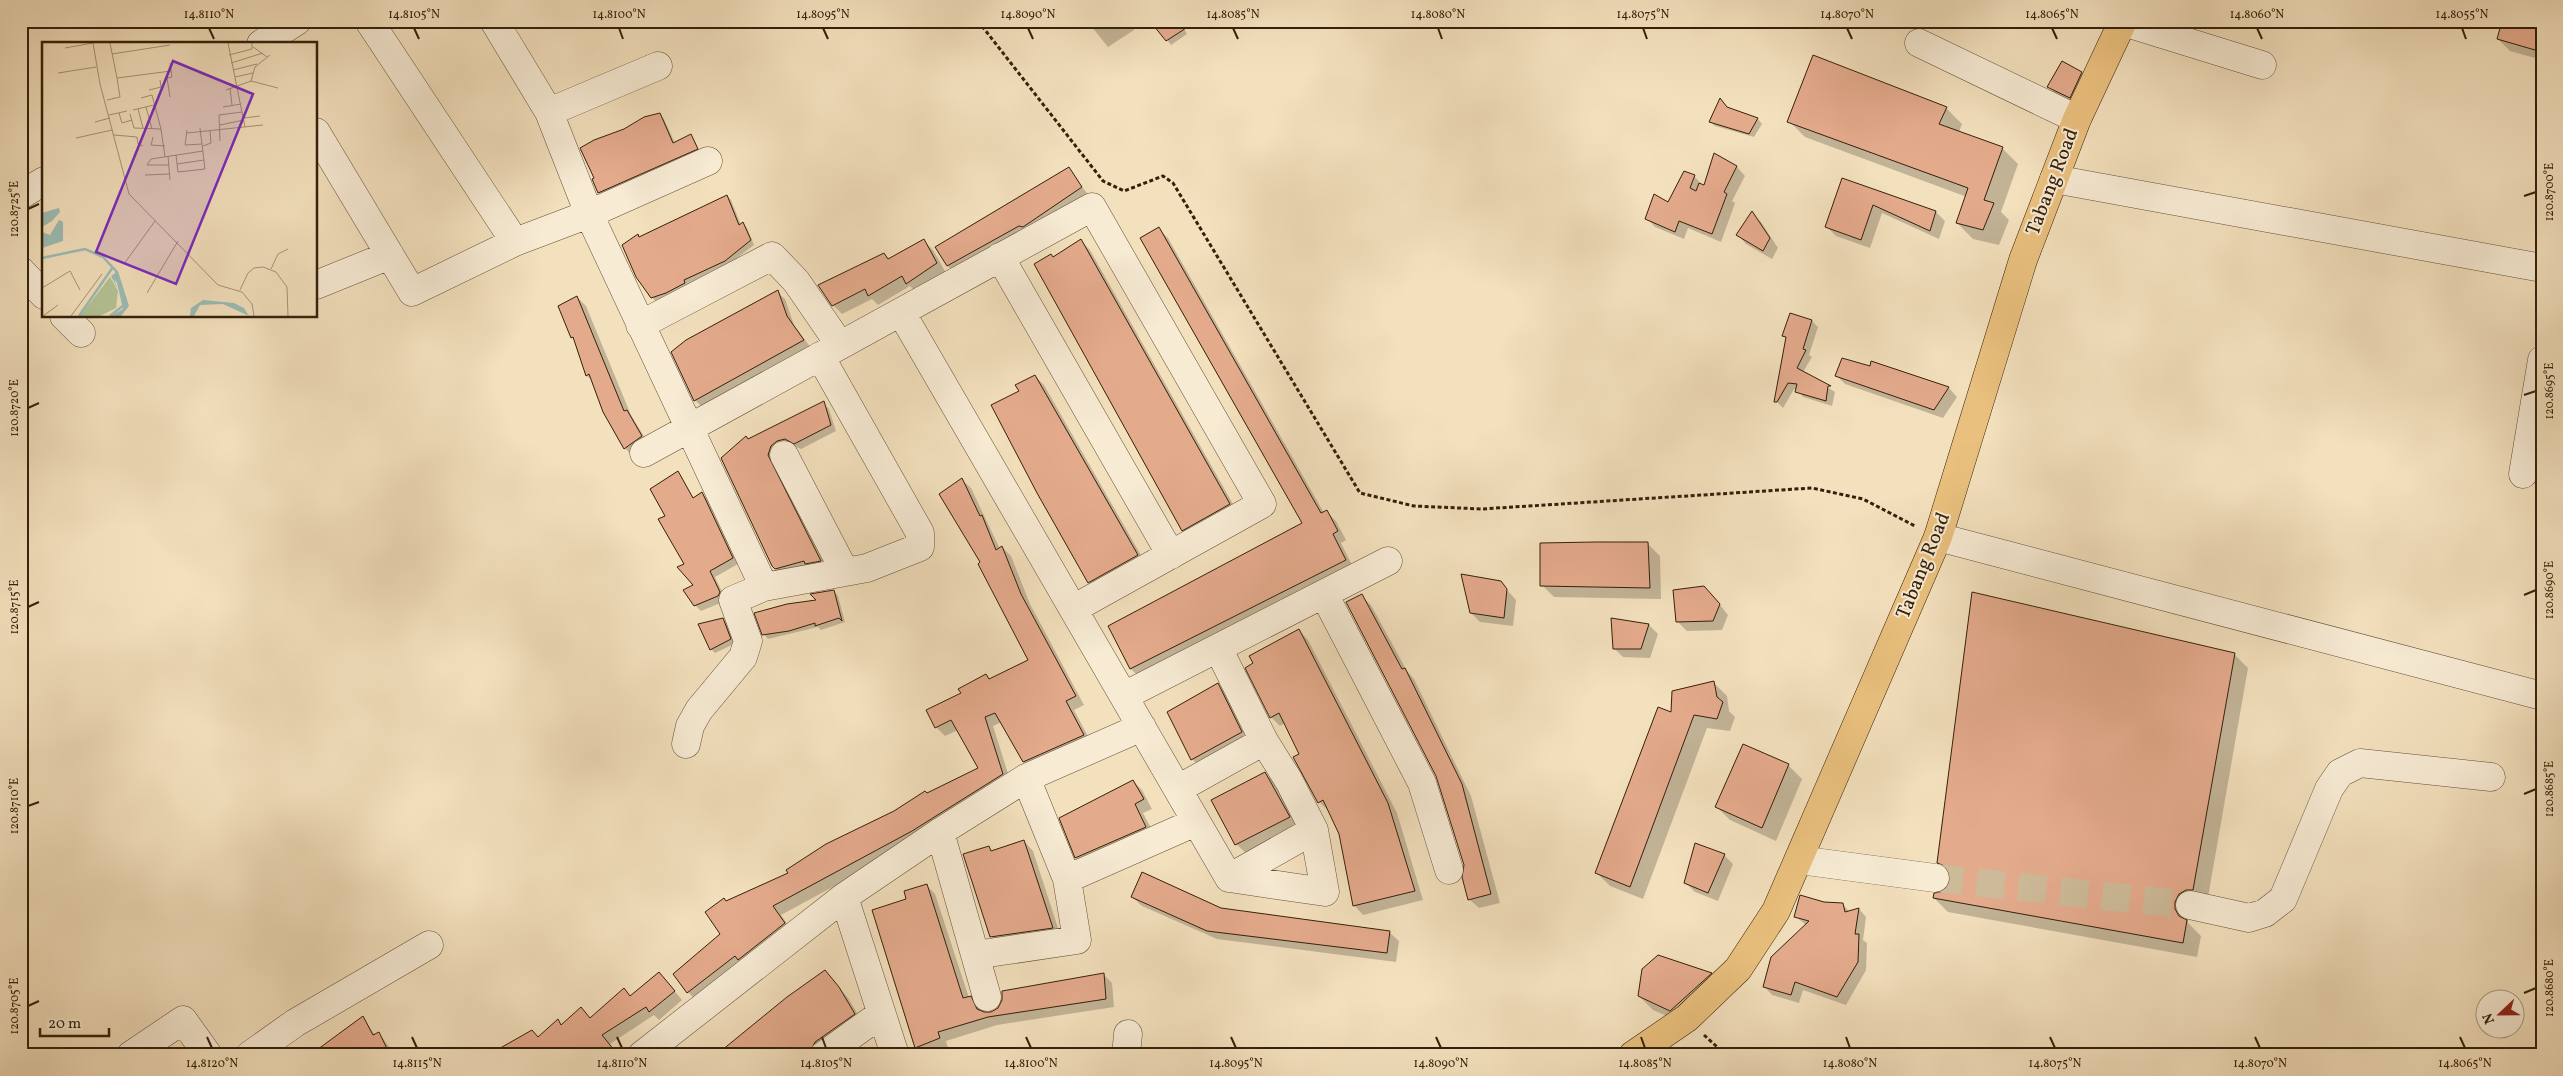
<svg xmlns="http://www.w3.org/2000/svg" width="2563" height="1076" viewBox="0 0 2563 1076" font-family="Vollkorn,serif">
<style>
.shadow{fill:#0003}
.building{fill:#e4aa8c;stroke:#34200a}
.lines{fill:none;stroke-linecap:round;stroke-linejoin:round}
.minor-tunnel{stroke:#cdba99;stroke-width:28;stroke-dasharray:28 14;stroke-linecap:butt}
.minor-casing{stroke:#645037;stroke-width:29}
.major-casing{stroke:#34200a;stroke-width:29}
.path{stroke:#34200a;stroke-width:3;stroke-dasharray:4 2.5;stroke-linecap:butt}
.minor{stroke:#f7ebd4;stroke-width:28}
.major{stroke:#eac07e;stroke-width:28}
.ticks{fill:none;stroke:#34200a;stroke-width:2}
.labels{text-anchor:middle;dominant-baseline:central;stroke-width:4;stroke-linejoin:round;paint-order:stroke}
.street-label{font-size:20px;fill:#34200a;stroke:#f7ebd4}
.inset-river{fill:none;stroke:#9bbdb5;stroke-width:2.5}
.inset-road{fill:none;stroke:#a79375;stroke-width:1}
.view{fill:#7b2cbf;fill-opacity:0.15;stroke:#7b2cbf;stroke-width:2.5}
.inset-edge{fill:none;stroke:#34200a;stroke-width:2.5}
.neatline{fill:none;stroke:#34200a;stroke-width:2}
.ticks-label{font-size:12px;text-anchor:middle;fill:#34200a}
</style>
<rect width="100%" height="100%" fill="#f3e0bd"/>
<filter id="stains"><feTurbulence type="fractalNoise" baseFrequency=".004" numOctaves="4"/><feColorMatrix values="0 0 0 0 .2 0 0 0 0 .09 0 0 0 0 .02 0 0 0 .5 -.17"/></filter>
<radialGradient id="worn" r=".72"><stop offset=".6" stop-color="#630" stop-opacity="0"/><stop offset="1" stop-color="#630" stop-opacity=".3"/></radialGradient>
<path class="shadow" d="M1087,21H1130L1134,30L1108,47Z
M1179,21L1187,34L1171,45L1167,40Z
M2542,21V60L2510,51L2498,39Z
M2081,73L2090,82L2079,106L2058,96L2049,87Z
M1727,108L1758,119L1762,124L1754,137L1715,126L1711,122Z
M1946,108L1962,124L1959,132L2002,148L2018,164L2001,212L2009,220L1999,245L1973,239L1957,223L1967,197L1805,137L1789,121Z
M660,115L664,119L675,143L690,135L701,153L603,197L599,192Z
M1714,155L1737,167L1745,176L1732,201L1735,203L1721,242L1688,228L1684,239L1655,227L1647,218L1669,204L1694,176L1704,187Z
M1068,169L1090,197L957,275L948,266L936,247Z
M1843,180L1936,212L1945,221L1939,239L1882,213L1870,248L1836,236L1827,227Z
M727,196L731,200L741,225L743,224L747,228L754,245L729,264L712,271L670,297L656,302L652,297L638,236L640,238Z
M1752,213L1761,222L1778,248L1772,259L1746,244L1737,234Z
M1159,229L1168,238L1324,513L1327,512L1336,521L1346,540L1341,543L1354,569L1140,678L1131,669L1109,627L1303,524Z
M924,241L933,250L946,273L916,292L910,286L878,305L872,299L842,314L833,305L884,254L890,260Z
M1081,241L1090,250L1238,513L1192,539L1183,530L1053,258Z
M777,292L785,299L794,325L811,348L703,408L695,400Z
M577,297L586,306L631,415L650,446L634,458L625,448L594,382L587,376L575,340L572,337Z
M1812,321L1818,327L1809,355L1812,357L1803,372L1835,392L1832,406L1803,397L1797,389H1794L1783,408L1776,401L1787,339L1784,336Z
M1872,363L1949,388L1957,397L1943,418L1845,384L1837,376L1871,368Z
M1035,376L1044,385L1146,564L1098,591L1089,582L1020,392Z
M823,403L829,409L836,431L801,449L792,445L774,462L826,566L779,572L773,566L749,440Z
M678,472L694,499L702,493L707,499L738,564L715,577L725,598L723,602L701,611L695,605V586L667,517Z
M962,480L971,488L1000,549L1002,547L1011,556L1030,604L1084,705L1074,710L1092,744L1032,771L1024,762L1002,722L993,726L1011,783L921,839L781,915L793,932L697,1001L688,992L722,934L727,902L790,873L927,794L980,768L958,730L945,736L936,727L963,694L986,676L990,680L1029,661L982,563Z
M1648,544L1660,556L1661,599L1554,597L1542,585Z
M1500,582L1516,600L1513,626L1480,622L1471,613Z
M834,591L838,596L845,622L821,630L818,627L768,639L764,634L817,601L813,597Z
M1361,596L1371,605L1407,671L1414,679L1471,796L1500,903L1479,908L1469,899L1465,865L1437,775Z
M1713,596L1728,615L1722,630L1687,631L1677,621Z
M723,619L727,624L734,644L715,653L711,649Z
M1612,620L1649,625L1658,634L1650,658L1623,657L1614,648Z
M1299,630L1308,640L1397,813L1423,900L1363,915L1354,905L1340,834L1329,811L1319,802L1301,754L1285,723L1280,726L1271,717Z
M2234,654L2248,668L2207,903L2188,917V923L2201,936L2197,957L1948,912L1934,898L1948,889L1952,880L1951,874L1939,862Z
M1714,683L1727,696L1729,711L1735,717L1730,731L1707,728L1643,899L1610,886L1597,873L1672,714Z
M1218,685L1227,694L1251,742L1201,768L1192,759Z
M1743,745L1788,765L1802,779L1776,841L1730,820L1716,806Z
M1265,773L1274,782L1298,826L1246,853L1236,844Z
M1133,781L1142,790L1152,809L1143,813L1155,836L1086,867L1076,858L1061,819Z
M1024,841L1033,851L1061,937L1000,946L991,936L989,847L993,852Z
M1724,855L1733,864L1718,901L1695,892L1686,883Z
M926,885L935,894L969,998L979,1007L982,1013H992L1103,974L1112,983L1114,1007L997,1025L946,1041L948,1048L944,1049L946,1055H919L874,911L908,900Z
M1132,897L1389,932L1399,941L1396,962L1217,939L1142,906Z
M1823,903L1842,904L1850,912L1859,909L1866,917L1863,940L1867,943L1866,970L1846,1005L1803,990L1799,1003L1772,995L1764,986L1806,925L1795,916Z
M825,971L848,998L863,1023L821,1055H718Z
M1711,974L1725,987L1685,1024L1653,1010L1639,996Z
M667,982L682,1000L659,1020L654,1015L610,1044L619,1055H511L538,1038L558,1021L563,1025L591,1019L624,990L631,997Z
M362,1017L375,1035L379,1033L395,1055H312Z"/>
<path class="building" d="M1150,21H1197L1166,41Z
M2502,21H2542V52L2497,39Z
M1813,55L1947,107L1939,124L2003,147L1984,200L1994,203L1983,230L1956,223L1968,188L1787,122Z
M2062,61L2082,72L2070,98L2047,87Z
M1720,98L1727,107L1758,118L1749,134L1709,122Z
M660,113L673,143L691,134L698,149L598,193L592,179L594,178L580,148L594,140L624,129L644,117Z
M1714,153L1737,166L1724,192L1727,194L1712,234L1679,221L1675,232L1645,219L1654,194L1668,202L1684,171L1695,175L1690,188L1696,191L1699,183L1704,185Z
M1069,167L1082,187L1023,227L1019,226L947,266L935,247Z
M1842,178L1936,211L1930,231L1873,205L1861,240L1825,227Z
M727,195L739,225L743,222L751,240L725,261L684,280L685,283L666,293L651,298L636,277L622,245L638,234L639,237Z
M1752,211L1770,238L1763,251L1736,235Z
M1159,227L1321,513L1327,510L1338,531L1333,534L1346,560L1130,669L1108,626L1302,523L1140,238Z
M924,239L937,263L906,284L902,276L868,296L865,289L832,306L818,285L884,253L888,259Z
M1081,239L1230,504L1182,531L1034,264L1051,254L1053,257Z
M778,290L787,316L804,340L694,401L671,352L686,340Z
M577,296L624,411L627,410L642,436L624,449L603,412L589,374L586,376L573,337L571,338L558,306Z
M1790,313L1812,320L1803,349L1806,350L1797,368L1831,386H1828L1826,401L1795,392L1797,384L1788,383L1777,402H1774L1786,337L1782,336Z
M1842,358L1870,366L1871,361L1949,387L1934,410L1835,376Z
M1035,375L1138,555L1088,583L1037,493L991,405L1019,391L1015,385Z
M824,401L831,425L794,444L785,439L777,441L771,446L768,455L821,561L805,564L804,561L775,569L772,566L721,458L746,436L748,439Z
M678,471L693,498L702,492L733,558L710,571L720,592L718,596L694,606L683,590L693,585L677,567L684,564L658,519L665,516L650,489Z
M962,478L980,516L982,515L996,550L1002,546L1021,594L1076,696L1066,701L1084,735L1023,762L995,713L985,717L1003,774L912,831L773,906L785,923L738,960L735,956L687,993L673,974L720,934L705,912L724,898L726,901L788,873L786,870L826,844L894,811L925,791L927,793L978,768L951,720L935,728L926,710L961,693L958,689L986,674L989,679L1028,660L978,564L980,562L939,494Z
M1596,542H1648L1650,588L1540,586V543Z
M1461,574L1501,581L1507,589L1504,618L1470,613Z
M1704,586L1720,604L1713,621L1676,622L1673,590Z
M834,590L842,621L839,618L815,626V623L789,631L762,635L754,613L787,604L816,600L810,594Z
M1972,592L2235,653L2193,890H2186L2179,894L2175,902V909L2179,916L2187,920L2183,943L1933,898L1934,893L1941,892L1947,888L1950,880L1949,872L1945,866L1937,863Z
M1362,594L1402,669L1405,668L1462,784L1491,894L1468,900L1462,877L1464,865L1436,776L1346,602Z
M723,618L731,639L710,650L698,624Z
M1611,618L1649,624L1641,649H1613Z
M1299,629L1388,803L1415,891L1353,906L1339,834L1323,800L1318,803L1293,757L1299,754L1279,713L1270,718L1245,668L1253,663L1249,656Z
M1714,681L1717,697L1723,702L1717,719L1694,715L1630,887L1595,873L1658,707L1671,712L1672,691Z
M1218,683L1242,732L1191,760L1167,712Z
M1743,744L1789,764L1762,828L1715,807Z
M1265,772L1290,817L1235,845L1211,800Z
M1133,780L1144,799L1135,804L1146,827L1075,858L1059,818Z
M1024,840L1053,928L990,937L963,854L989,846L991,851Z
M1695,843L1725,854L1708,893L1684,883Z
M1142,872L1221,908L1390,931L1387,953L1207,931L1131,897Z
M927,884L963,998L971,996L977,1009L984,1012H991L998,1008L1002,1000V991L1104,973L1106,999L988,1017L938,1032L940,1038L915,1048L872,910L906,899L904,891Z
M1800,895L1824,902L1843,903L1845,912L1859,908L1855,934H1859L1858,962L1837,997L1795,982L1791,995L1763,987L1771,957L1809,921L1794,917Z
M1658,955L1712,973L1670,1011L1638,996L1642,969Z
M825,970L839,987L855,1014L815,1042L809,1055H716L787,997Z
M659,972L675,991L649,1012L646,1007L602,1035L618,1055H488L532,1030L538,1037L558,1019L561,1025L581,1007L590,1018L624,988L630,996Z
M363,1016L373,1035L379,1032L390,1055H310Z"/>
<g class="lines">
<path class="minor-tunnel" d="M1935,878L2190,905"/>
<g class="minor-casing">
<path id="minor" d="M369,21L515,242
M494,21L549,112L589,214L764,587
M2123,22L2262,65
M1919,43L2077,119
M261,44L297,21
M549,112L658,66
M316,132L412,292L515,242L589,214L708,161
M2054,179L2542,268
M21,195L44,181
M1000,257L1171,555
M21,271L44,295
M316,285L390,255
M901,312L1229,878
M64,316L81,333
M640,325L772,256L796,281L840,345
M644,453L1092,207L1262,504L1073,609
M784,455L845,572
M2523,474L2542,360
M1938,537L2542,696
M1324,594L1422,783L1449,870
M1218,648L1264,741L1289,781L1314,830L1325,892L1229,878
M1124,696L1388,561
M686,744L690,726L699,710L743,657L748,641L733,600L764,587L867,568L920,547V533L820,356
M1178,789L1264,741
M940,832L987,997
M1799,860L1935,878
M1229,878L1314,830
M1067,879L1196,822
M2190,905L2249,918L2265,913L2283,899L2329,789L2340,773L2360,763L2491,777
M975,955L1077,940L1067,879L1026,778
M131,1055L183,1020L208,1055
M250,1055L295,1023L429,945
M642,1055L844,897
M824,1055L881,1014
M895,1055L844,897L940,832L1026,778L1142,727
M1126,1055L1128,1034"/>
</g>
<g class="major-casing">
<path id="major" d="M1633,1055L1687,1018L1738,969L1776,911L1938,537L2023,260L2077,119L2123,21"/>
</g>
<path class="path" d="M978,21L1103,181L1124,191L1163,176L1173,183L1360,493L1414,506L1482,509L1812,488L1863,499L1915,526
M1704,1035L1726,1055"/>
<use href="#minor" class="minor"/>
<use href="#major" class="major"/>
</g>
<path class="ticks" d="M209,28L214,39M414,28L419,39M619,28L623,39M823,28L828,39M1028,28L1033,39M1233,28L1238,39M1438,28L1442,39M1643,28L1647,39M1847,28L1852,39M2052,28L2057,39M2257,28L2262,39M2462,28L2466,39M2524,196L2536,192M28,209L39,204M2524,395L2536,391M28,408L39,403M2524,595L2536,590M28,607L39,602M2524,794L2536,789M28,806L39,802M2524,993L2536,988M28,1006L39,1001M207,1037L212,1048M412,1037L417,1048M617,1037L622,1048M822,1037L826,1048M1026,1037L1031,1048M1231,1037L1236,1048M1436,1037L1441,1048M1641,1037L1645,1048M1846,1037L1850,1048M2050,1037L2055,1048M2255,1037L2260,1048M2460,1037L2465,1048"/>
<g class="labels">
<g class="street-label">
<text transform="translate(2053 182) rotate(-69)">Tabang Road</text>
<text transform="translate(1924 566) rotate(-68)">Tabang Road</text>
</g>
</g>
<g transform="translate(42 42)">
<rect width="275" height="275" fill="#f3e0bd"/>
<path d="M68,235L76,249L74,266L58,274H38Z" fill="#b4c396"/>
<path d="M17,166L18,170L10,179L0,185V171ZM17,178L21,180V199L0,206V190L8,193ZM76,229L87,264L79,274H69L81,267L75,241L72,237L75,246L69,234ZM161,258L192,261L202,266L207,274L181,262L158,263L152,274H148L149,266Z" fill="#9bbdb5"/>
<path class="inset-river" d="M0,216L43,207L61,215L74,229L75,236M37,274L71,225M68,274L82,263"/>
<path class="inset-road" d="M51,1L58,42L87,152L176,243L200,250L210,262L212,274M68,1L75,36L129,29M186,1L203,85M211,5L225,15M23,6L51,1M70,12L128,3M187,13L210,7V1M128,21L130,35L125,36L128,55M189,21L221,11M191,28L215,22M16,31L54,25M193,35L211,31M209,39L213,25L228,13M188,46L190,63M107,48L119,45L118,38M184,48L209,39L236,46M99,56L110,53L119,87M65,58L78,55L75,36M104,65L110,87M181,65L199,62M96,67L101,86M91,68L112,63M77,71L80,81L90,78M88,72L92,86L119,87L123,115M67,73L85,69M202,76L218,74M53,80L68,76M178,83L202,78M145,88L143,103L160,102M145,91L221,83M72,93L95,95L96,102L101,104M111,95L109,103L123,104M34,96L70,88M178,99L177,73L200,70M161,104L169,101L168,89M134,113L136,130L163,127L158,86M126,114L128,138M109,117L161,109M109,117L105,123H127M135,122L162,118M103,133L128,132M82,222L113,179M229,227L236,212L246,207M0,246L28,229L38,248M198,248L206,231L212,226L221,225L234,230L245,245L246,274M105,251L136,199M1,274L16,263M29,274L60,232"/>
<path class="view" d="M131,19L211,52L134,242L54,210Z"/>
<rect width="275" height="275" class="inset-edge"/>
</g>
<rect width="2563" height="1076" fill="none" stroke="#f3e0bd" stroke-width="55"/>
<g transform="translate(2500 1014) rotate(248)"><circle r="24" fill="#f7ebd4" stroke="#a99a83"/>
<path d="M0-4L9 19L0 12L-9 19Z" fill="#8f2418"/>
<text y="-8" font-size="14" font-weight="bold" text-anchor="middle" fill="#34200a">N</text>
</g>
<path d="M40 1028v8h69v-8" fill="none" stroke="#34200a" stroke-width="2.5"/>
<text x="48" y="1028" font-size="15" fill="#34200a" stroke="#f7ebd4" stroke-width="4" paint-order="stroke">20 m</text>
<rect x="28" y="28" width="2508" height="1020" class="neatline"/>
<g class="ticks-label">
<text x="209" y="18">14.8110°N</text>
<text x="414" y="18">14.8105°N</text>
<text x="619" y="18">14.8100°N</text>
<text x="823" y="18">14.8095°N</text>
<text x="1028" y="18">14.8090°N</text>
<text x="1233" y="18">14.8085°N</text>
<text x="1438" y="18">14.8080°N</text>
<text x="1643" y="18">14.8075°N</text>
<text x="1847" y="18">14.8070°N</text>
<text x="2052" y="18">14.8065°N</text>
<text x="2257" y="18">14.8060°N</text>
<text x="2462" y="18">14.8055°N</text>
<text transform="translate(2549 192) rotate(-90)" y="4">120.8700°E</text>
<text transform="translate(14 209) rotate(-90)" y="4">120.8725°E</text>
<text transform="translate(2549 391) rotate(-90)" y="4">120.8695°E</text>
<text transform="translate(14 408) rotate(-90)" y="4">120.8720°E</text>
<text transform="translate(2549 590) rotate(-90)" y="4">120.8690°E</text>
<text transform="translate(14 607) rotate(-90)" y="4">120.8715°E</text>
<text transform="translate(2549 789) rotate(-90)" y="4">120.8685°E</text>
<text transform="translate(14 806) rotate(-90)" y="4">120.8710°E</text>
<text transform="translate(2549 988) rotate(-90)" y="4">120.8680°E</text>
<text transform="translate(14 1006) rotate(-90)" y="4">120.8705°E</text>
<text x="212" y="1067">14.8120°N</text>
<text x="417" y="1067">14.8115°N</text>
<text x="622" y="1067">14.8110°N</text>
<text x="826" y="1067">14.8105°N</text>
<text x="1031" y="1067">14.8100°N</text>
<text x="1236" y="1067">14.8095°N</text>
<text x="1441" y="1067">14.8090°N</text>
<text x="1645" y="1067">14.8085°N</text>
<text x="1850" y="1067">14.8080°N</text>
<text x="2055" y="1067">14.8075°N</text>
<text x="2260" y="1067">14.8070°N</text>
<text x="2465" y="1067">14.8065°N</text>
</g>
<rect width="100%" height="100%" filter="url(#stains)"/>
<rect width="100%" height="100%" fill="url(#worn)"/>
</svg>
